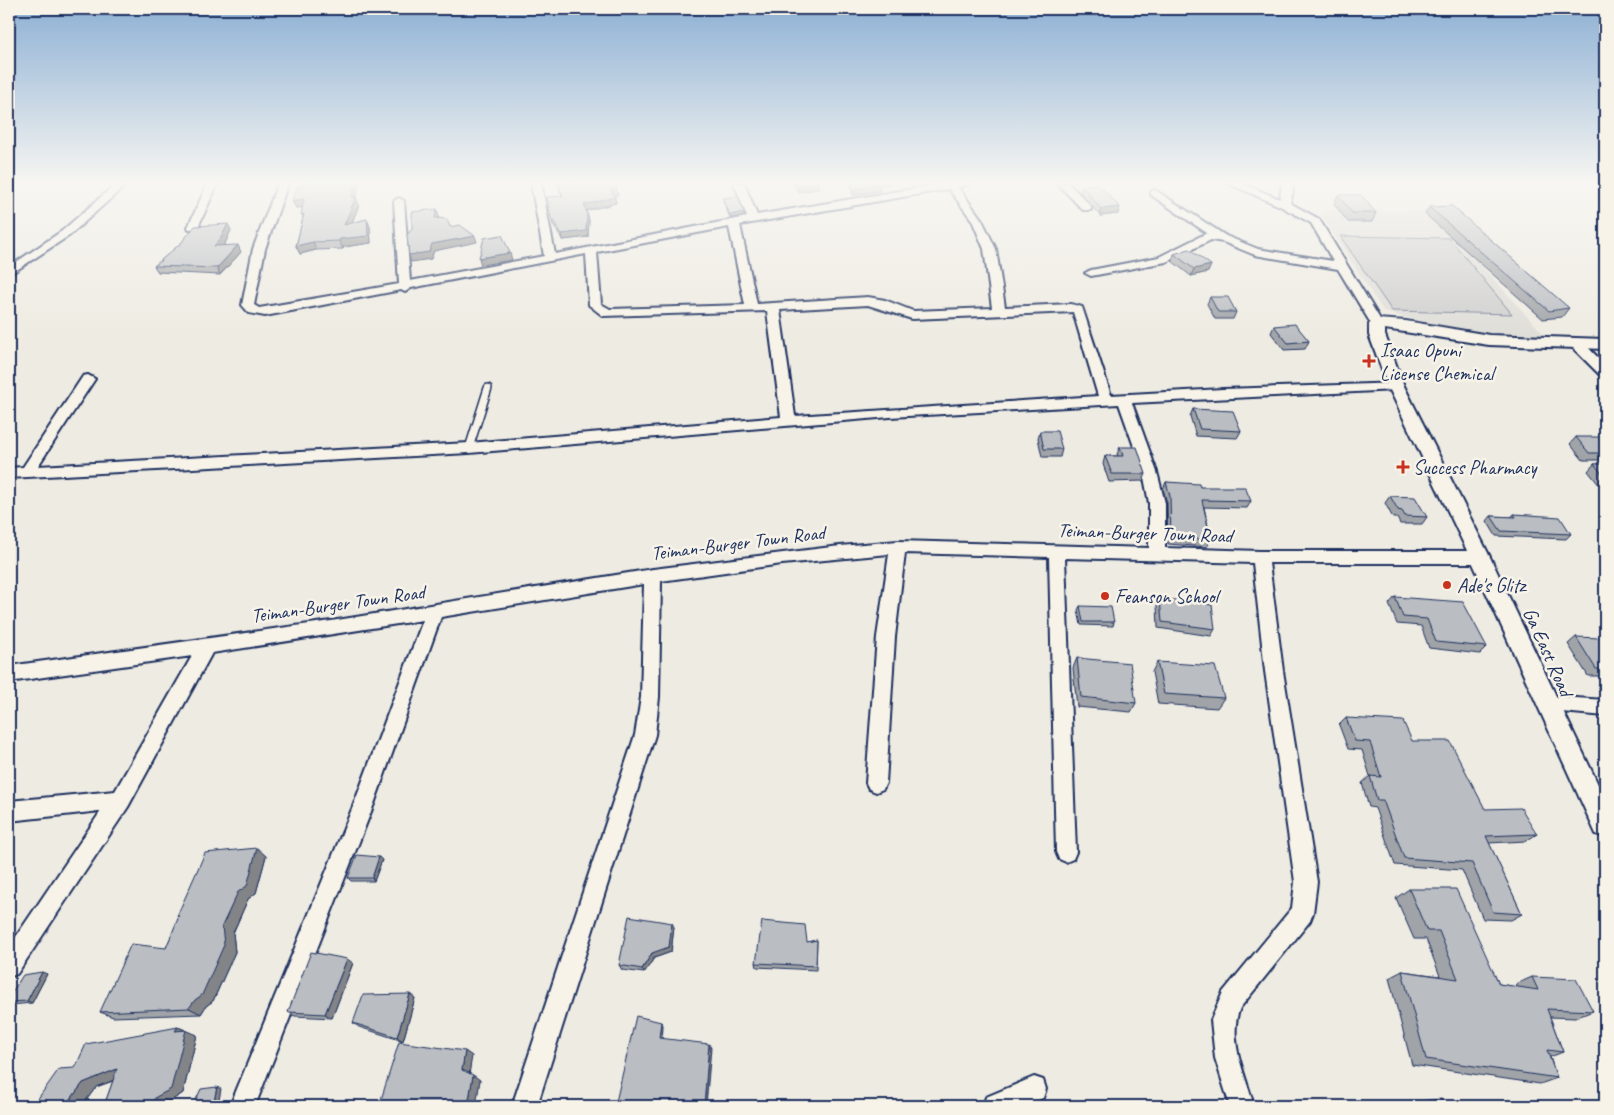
<svg xmlns="http://www.w3.org/2000/svg" width="1614" height="1115" viewBox="0 0 1614 1115" font-family="Caveat,sans-serif">
<style>
.built{fill:#deddd8}
.green{fill:#cfcfcf;stroke:#757f96}
.lines{fill:none;stroke-linecap:round;stroke-linejoin:round}
.service-casing{stroke:#1b2f5e;stroke-width:10}
.minor-casing{stroke:#1b2f5e;stroke-width:4}
.tertiary-casing{stroke:#1b2f5e;stroke-width:4}
.service{stroke:#f7f3e8;stroke-width:7}
.minor{fill:#f7f3e8;fill-rule:evenodd}
.tertiary{fill:#f7f3e8;fill-rule:evenodd}
.wall{fill:#a0a3a7;stroke:#1b2f5e}
.shaded-wall{fill:#828488;stroke:#1b2f5e}
.building{fill:#babdc2;stroke:#1b2f5e}
.poi-dot{fill:#c8321e;stroke:#f7f3e8;stroke-width:2}
.labels{text-anchor:middle;dominant-baseline:central;stroke-width:5;stroke-linejoin:round;paint-order:stroke}
.poi-label{font-size:20px;fill:#1b2f5e;stroke:#f7f3e8;text-anchor:start}
.street-label{font-size:20px;fill:#1b2f5e;stroke:#f7f3e8}
</style>
<rect width="100%" height="100%" fill="#eeebe2"/>
<filter id="ink" filterUnits="userSpaceOnUse"><feTurbulence type="fractalNoise" baseFrequency=".02" numOctaves="2"/><feDisplacementMap in="SourceGraphic" scale="10" xChannelSelector="R" yChannelSelector="G"/><feConvolveMatrix kernelMatrix="1 2 1 2 8 2 1 2 1" color-interpolation-filters="sRGB"/></filter>
<g filter="url(#ink)">
<path class="built" d="M1332,210L1432,211L1546,337H1487L1384,312L1320,213Z"/>
<path class="green" d="M1340,236L1449,238L1512,314L1392,311Z"/>
<g class="lines">
<g class="service-casing">
<path id="service" d="M469,448L488,388"/>
</g>
<g class="minor-casing">
<path id="minor" d="M117,183H128L70,235L9,275V267L62,231Z
M208,183H218L198,227L197,229H189L188,227Z
M278,183H288L265,249L254,305L259,308L399,284L394,201L399,198L404,201L410,281L544,256L531,183H541L555,254L747,217L734,183H744L757,215L947,183H972L958,187L982,220L996,249L1005,307L1071,304L1082,307L1111,395L1223,389L1401,383L1403,386L1396,390L1132,403L1157,472L1165,503V548L1260,551H1480L1486,553L1488,557L1486,561L1480,563H1269L1283,671L1317,882L1313,913L1310,921L1240,1008C1227,1039 1246,1076 1254,1106H1230L1215,1058L1211,1020L1223,992L1292,908L1295,882L1265,671L1253,563L1065,558L1076,852L1073,859L1066,862L1059,859L1056,852L1049,557L905,553L895,637L886,783L883,789L876,792L869,789L866,783L877,637L889,554L782,564L661,581L659,697L655,735L537,1106H512L635,735L641,697L644,584L441,617L374,804L255,1106H230L354,804L423,620L212,653L128,807L17,974L9,977V947L101,811L9,821V801L115,791L192,656L9,682V666L331,621L653,569L840,546L898,541L1149,548V503L1143,472L1119,404L890,417L469,453L9,478V468L23,467L83,376L88,375L95,379L38,466L469,443L781,417L767,311L603,316L589,305L586,254L411,288L405,292L401,290L265,316L249,313L242,305L253,249ZM949,189L972,220L984,249L992,308L913,311L885,300L868,297L757,304L740,225ZM729,227L745,305L610,309L601,304L597,252ZM868,305L912,319L1073,312L1098,396L795,416L780,310Z
M1057,183H1068L1091,206V210H1083Z
M1227,183H1241L1280,199L1282,183H1292L1293,192L1290,203L1319,219L1383,324L1381,327H1373L1338,269L1255,255L1223,242L1211,240L1166,262L1091,276L1085,273L1091,270L1159,257L1207,233L1151,195V191L1155,190L1226,236L1258,249L1333,261L1311,223L1280,206Z
M1577,340L1582,341L1605,365V376L1600,375L1572,347L1571,344Z
M1547,696L1605,700V716L1540,710L1538,704L1540,698Z
M1034,1077L1043,1080L1046,1089L1043,1098L1023,1106H983L986,1097Z"/>
</g>
<g class="tertiary-casing">
<path id="tertiary" d="M1377,319L1406,321L1489,335L1605,339V349L1489,345L1385,329V335L1404,386L1490,557L1605,799V837L1596,834L1470,557L1388,386L1369,335V324Z"/>
</g>
<use href="#service" class="service"/>
<use href="#minor" class="minor"/>
<use href="#tertiary" class="tertiary"/>
</g>
<path class="wall" d="M306,183H359L356,198L359,205L351,223L367,219L370,227L371,243L343,247V249L316,250L300,254L296,246L303,218L302,207L296,208L292,201L306,185Z
M557,183H614L618,195H614L616,203L586,211L589,220L588,237L563,240L553,225L547,197L562,196Z
M792,183H818V189L798,192Z
M849,183H891L880,186V191L853,195Z
M1082,186L1120,207L1118,214L1100,216L1080,192Z
M1338,195L1376,213L1372,222H1348L1334,204Z
M723,198L744,216L730,218L723,201Z
M1429,207L1569,308L1562,317L1543,319L1425,214Z
M231,230L224,245L241,252L220,275L158,272L154,266Z
M1174,254L1211,265L1208,272L1191,276L1172,261Z
M1210,297L1236,312L1233,319H1215L1207,304Z
M1274,326L1309,341L1305,349L1284,350L1271,333Z
M1193,409L1241,431L1237,438L1196,436L1190,416Z
M1040,431L1062,449L1060,457H1042L1038,438Z
M1576,437L1605,445V460H1583L1570,444Z
M1120,447L1146,474L1143,481L1109,482L1103,464L1105,456H1118L1117,454Z
M1594,464H1605V486H1600L1588,471Z
M1166,482L1200,487L1251,501L1247,508L1204,507L1211,540L1207,547L1168,544L1167,503L1163,489Z
M1390,496L1427,517L1422,524H1400L1397,518H1393L1385,503Z
M1514,514L1571,534L1566,539L1496,536L1487,521L1491,516L1511,517Z
M1605,530V537L1602,533Z
M1395,597L1487,647L1480,654L1429,648L1421,626L1397,624L1389,604Z
M1160,598L1215,629L1211,636L1158,628L1157,605Z
M1080,606L1114,622L1113,626L1081,625L1078,610Z
M1576,637L1605,645V676H1588L1568,644Z
M1077,658L1136,703L1131,712L1077,707L1073,668Z
M1157,662L1224,698L1217,708L1158,704L1152,672Z
M1346,718L1412,741L1485,809L1537,834L1526,841L1489,843L1522,914L1511,920L1483,919L1462,870L1395,865L1375,808L1369,807L1362,783L1370,776L1362,750L1348,749L1339,725Z
M266,856L256,893L248,899L233,933L235,952L213,1001L206,1006L201,1014L113,1017L100,1012L166,948L179,918L177,916Z
M379,857L382,860L374,881H351L348,878Z
M1409,889L1499,984L1517,987L1516,984L1532,977L1593,1011L1575,1018L1550,1017L1563,1052L1550,1057L1557,1078L1540,1084L1412,1065L1389,978L1402,971L1440,976L1426,939H1414L1396,898Z
M674,927L671,952L654,958L644,973L622,970L619,965Z
M817,940L816,970L757,967L756,963L807,942Z
M353,963L332,1018L295,1016L288,1012Z
M47,974L32,1003L11,1005L9,1004V997Z
M415,998L403,1041L359,1027L353,1023Z
M178,1027L197,1035L183,1093L169,1102L165,1106H104L113,1081L96,1087L82,1106H68L52,1104L37,1100L75,1068Z"/>
<path class="shaded-wall" d="M355,183H359L356,198L359,205L348,233L344,225L352,198Z
M818,183V189L798,192V186Z
M877,183H891L880,186V191L853,195V189Z
M617,188L618,195L611,196L610,190Z
M615,197L616,203L585,211L584,205Z
M304,199L307,207L296,208L292,201Z
M1120,207L1118,214L1100,216L1101,209Z
M437,209L439,216L437,225L435,218Z
M744,212V216L730,218V215Z
M587,213L589,220L588,237L563,240L562,234Z
M367,219L370,227L371,243L343,247V249L339,241L340,239Z
M228,224L231,230L225,244L217,252L214,246Z
M475,236L477,242L434,251L431,259L411,262L409,255L432,244Z
M313,242L316,250L300,254L296,246Z
M238,245L241,252L220,275L217,268Z
M510,253L512,260L481,265L479,258Z
M1211,265L1208,272L1191,276L1194,269Z
M257,848L266,856L256,893L248,899L233,933L235,952L213,1001L206,1006L201,1014L189,1008L222,926Z
M379,857L382,860L374,881L372,878Z
M672,923L674,927L671,952L654,958L644,973L642,969Z
M347,959L353,963L332,1018L325,1014Z
M42,972L47,974L32,1003L27,1001Z
M410,994L415,998L403,1041L397,1037Z
M661,1022L663,1027L662,1042L659,1038Z
M178,1027L197,1035L183,1093L169,1102L165,1106H149L175,1031Z
M709,1044L711,1048L706,1106H704Z
M465,1051L472,1056L469,1075L462,1070Z
M117,1069L130,1074L96,1087L82,1106H75L67,1104L83,1083Z
M473,1075L480,1080L476,1106H468Z
M217,1087L221,1089L218,1106H213Z"/>
<path class="building" d="M306,183H355L352,198L356,197L344,225L367,219L368,236L340,239L339,241L313,242L296,246L304,214L301,215L304,199L292,201L298,186L306,185Z
M558,183H614L617,188L610,190L615,197L584,205L587,213L586,231L562,234L551,218L547,197L563,196Z
M796,183H818L798,186Z
M851,183H879L880,184L853,189Z
M1098,184L1120,207L1101,209L1082,186Z
M1338,195H1361L1376,213H1352Z
M738,196L744,212L730,215L723,198Z
M1452,206L1569,308L1549,311L1429,207Z
M437,209L435,218L447,219L450,227L460,225L475,236L432,244L429,252L409,255L407,235L412,229V212Z
M228,224L221,238L214,246L238,245L217,268L154,266L181,243L195,226Z
M502,235L510,253L479,258L484,238Z
M1189,249L1211,265L1194,269L1174,254Z
M1210,297H1228L1236,312H1218Z
M1295,324L1309,341L1288,343L1274,326Z
M1193,409L1233,411L1241,431L1200,429Z
M1040,431H1057L1062,449H1044Z
M1576,437H1599L1605,445V453H1589Z
M1120,447H1137L1146,474H1112L1105,456H1123Z
M1594,464H1605V477Z
M1166,482L1199,484L1200,487H1245L1251,501L1202,500L1211,540L1171,537L1170,496Z
M1390,496L1415,497L1427,517L1405,516L1402,511L1398,510Z
M1514,514L1560,517L1571,534L1501,531L1491,516L1516,517Z
M1395,597L1463,602L1487,647L1436,642L1427,619L1403,617Z
M1160,598L1212,605L1215,629L1162,622Z
M1080,606L1111,607L1114,622H1083Z
M1576,637L1601,638L1605,645V669H1596Z
M1077,658L1130,663L1136,703L1081,697Z
M1157,662L1215,666L1224,698L1164,694Z
M1346,718L1403,721L1412,741H1450L1485,809L1521,808L1537,834L1486,836L1522,914L1493,912L1472,863L1404,858L1383,800H1377L1370,776L1381,777L1370,742L1355,741Z
M257,848L247,886L238,892L222,926L224,945L202,995L195,1000L189,1008L100,1012L131,944L166,948L179,916H177L205,853Z
M357,855L379,857L372,878H348Z
M1409,889H1456L1499,984L1538,990L1532,977L1576,979L1593,1011L1547,1009L1563,1052L1547,1050L1557,1078L1426,1059L1402,971L1458,979L1439,931H1427Z
M629,916L672,923L669,947L652,953L642,969L619,965Z
M762,921L805,925L807,942L817,940L816,966L756,963Z
M311,952L347,959L325,1014L288,1012Z
M42,972L27,1001L9,1002V997L23,975Z
M410,994L397,1037L353,1023L363,995Z
M636,1016L661,1022L659,1038L709,1044L704,1106H615Z
M178,1027L175,1031L186,1030L171,1089L156,1097L149,1106H104L117,1069L83,1083L67,1104L37,1100L59,1069L75,1068L86,1044Z
M399,1042L465,1051L462,1070L473,1075L468,1106H379Z
M217,1087L213,1106H193L201,1089Z
M1441,1099L1445,1106H1363Z"/>
</g>
<linearGradient id="sky" x2="0" y2="1"><stop stop-color="#8db0d4"/><stop offset="0.54" stop-color="#f7f6f2"/><stop offset="1" stop-color="#f7f6f2" stop-opacity="0"/></linearGradient>
<rect width="1614" height="339" fill="url(#sky)"/>
<g class="poi-dot">
<path d="M1366.5 353.5h5v5h5v5h-5v5h-5v-5h-5v-5h5z"/>
<path d="M1400.5 459.5h5v5h5v5h-5v5h-5v-5h-5v-5h5z"/>
<circle cx="1447" cy="585" r="5"/>
<circle cx="1105" cy="596" r="5"/>
</g>
<g class="labels">
<g class="poi-label">
<text x="1380" y="350">Isaac Opuni<tspan x="1380" dy="23">License Chemical</tspan></text>
<text x="1413" y="467">Success Pharmacy</text>
<text x="1457" y="585">Ade's Glitz</text>
<text x="1115" y="596">Feanson School</text>
</g>
<g class="street-label">
<text transform="translate(1145 533) rotate(2)">Teiman-Burger Town Road</text>
<text transform="translate(738 543) rotate(-7)">Teiman-Burger Town Road</text>
<text transform="translate(338 604) rotate(-8)">Teiman-Burger Town Road</text>
<text transform="translate(1548 652) rotate(66)">Ga East Road</text>
</g>
</g>
<rect width="1614" height="1115" fill="none" stroke="#f7f3e8" stroke-width="30"/>
<rect x="15" y="15" width="1584" height="1085" fill="none" stroke="#1b2f5e" stroke-width="2" filter="url(#ink)"/>
</svg>
